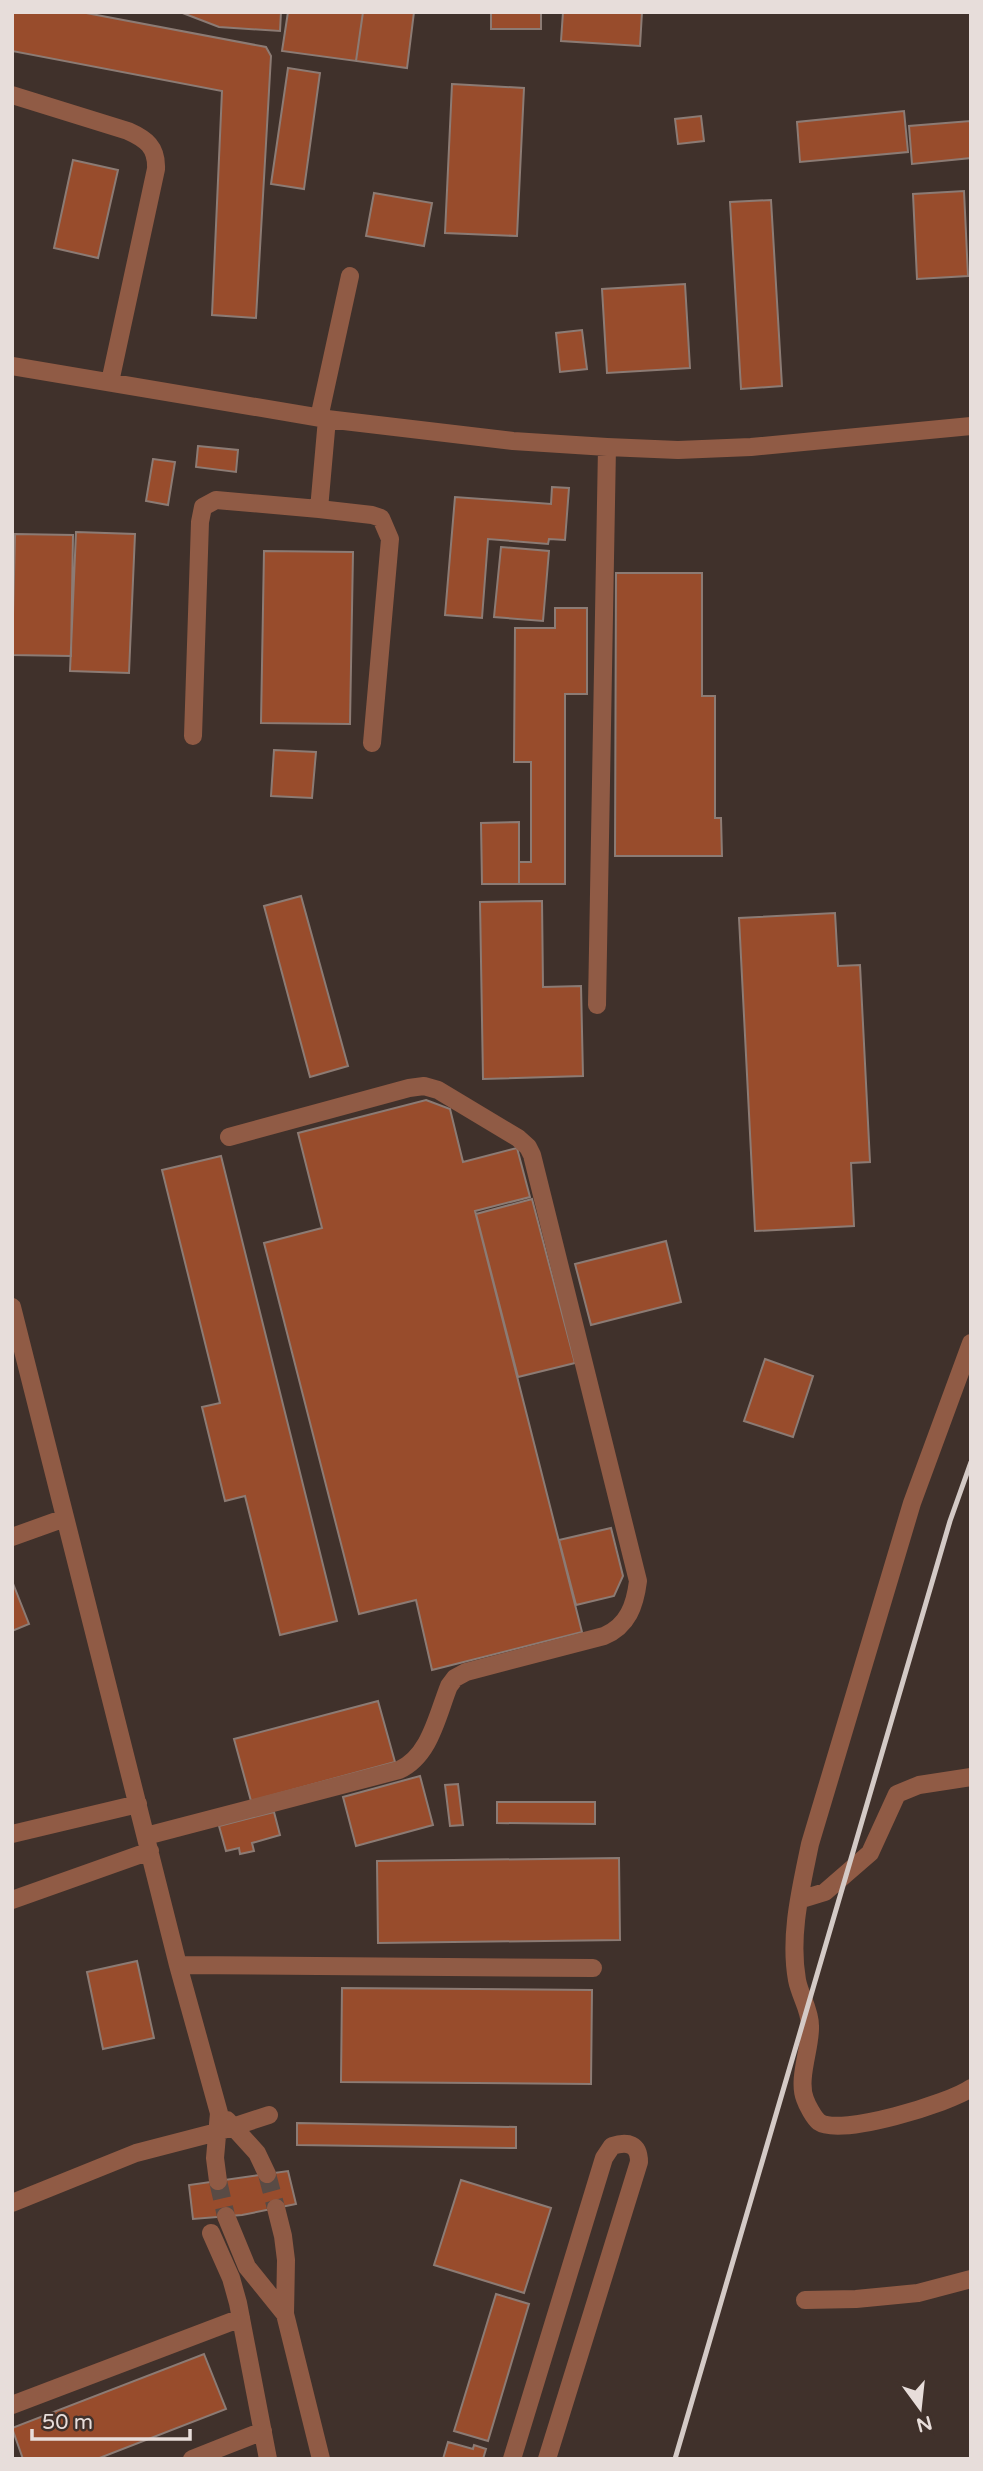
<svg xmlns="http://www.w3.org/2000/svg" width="983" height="2471" viewBox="0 0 983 2471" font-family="'Varela Round',sans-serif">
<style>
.building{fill:#984c2c;stroke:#8c7b74;stroke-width:2}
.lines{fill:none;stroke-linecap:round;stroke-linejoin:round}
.minor-tunnel{stroke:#594b45;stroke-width:18;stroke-dasharray:18 9;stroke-linecap:butt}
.minor{stroke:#905b45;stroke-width:18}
.rail{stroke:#d4cac6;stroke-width:5}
</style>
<rect width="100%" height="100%" fill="#40312b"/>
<path class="building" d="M12,12H81L266,47L271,56L256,318L212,315L222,91L12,51Z
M180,12H281L280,31L219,27Z
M288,12H363L356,61L282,51Z
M363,12H414L407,68L356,61Z
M491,12H541V29H491Z
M563,12H642L640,46L561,41Z
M288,68L320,73L304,189L271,184Z
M452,84L524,88L517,236L445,233Z
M904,111L908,152L800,162L797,122Z
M701,116L704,141L678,144L675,119Z
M970,121L971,158L912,164L909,126Z
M73,160L118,170L98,258L54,248Z
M964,191L968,276L917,279L913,194Z
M374,193L432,203L424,246L366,236Z
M771,200L782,386L741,389L730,202Z
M685,284L690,368L607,373L602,289Z
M582,330L587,369L560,372L556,333Z
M198,446L238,450L236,472L196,467Z
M153,459L175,462L168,505L146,501Z
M552,487L569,488L565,540L549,539L548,544L488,539L482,618L445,615L455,497L551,504Z
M76,532L135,534L129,673L70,671Z
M15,534L73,535L71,656L12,655Z
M501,547L549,551L543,621L494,617Z
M264,551L353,552L350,724L261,723Z
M616,573H702V696H715V818H721L722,856H615Z
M555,608H587V694H565V884H519V862H531V762H514L515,628H555Z
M274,750L316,752L312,798L271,796Z
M519,822V884H482L481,823Z
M301,896L348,1066L310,1077L264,906Z
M542,901L543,987L581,986L583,1076L483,1079L480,902Z
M835,913L838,966L860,965L870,1162L851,1163L854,1226L755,1231L739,918Z
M426,1100L450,1109L463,1162L517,1148L530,1197L475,1211L582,1632L432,1670L416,1600L359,1614L264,1243L322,1228L298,1133Z
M221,1156L337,1621L280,1635L245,1496L225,1501L202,1407L220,1403L162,1170Z
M532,1199L575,1363L518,1377L476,1214Z
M666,1241L681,1302L591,1325L575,1264Z
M765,1359L813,1376L793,1437L744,1421Z
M611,1528L623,1576L614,1596L576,1605L559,1540Z
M12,1581L29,1624L12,1631Z
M378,1701L395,1762L251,1801L234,1739Z
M420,1776L433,1825L356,1846L343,1797Z
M458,1784L463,1825L450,1826L445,1785Z
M497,1802H595V1824L497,1823Z
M274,1812L280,1835L252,1843L254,1851L240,1854L239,1848L226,1851L219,1826Z
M619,1858L620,1940L378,1943L377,1861Z
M137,1961L154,2038L103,2049L87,1972Z
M342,1988L592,1990L591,2084L341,2082Z
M297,2123L516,2127V2148L297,2145Z
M288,2171L296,2204L242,2215L193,2219L189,2185Z
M461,2180L551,2208L524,2293L434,2265Z
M496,2294L529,2304L488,2441L454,2431Z
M204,2354L226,2409L97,2459H23L12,2428Z
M448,2442L473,2449L474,2445L486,2449L483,2459H443Z"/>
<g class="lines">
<path class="minor-tunnel" d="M267,2174L276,2208
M218,2181L226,2216"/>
<path class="minor" d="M12,95L128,131C146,139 157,147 156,169L110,382
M12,366L327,419L513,441L607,447L678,450L751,447L971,426
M319,418L350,276
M327,419L319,509L372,515L381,518L390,539L372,743
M193,736L200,522L203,507L216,500L319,509
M597,1005L607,447
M12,1307L178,1965L219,2113L215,2158L218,2181
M971,1343L912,1503L810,1844C801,1888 789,1935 797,1980C800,1996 810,2009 810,2026C811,2047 797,2079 805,2099C807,2105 814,2118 819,2122C840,2137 950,2103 971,2088
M12,1537L65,1518
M12,1834L138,1804
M146,1836L399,1770C430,1756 437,1716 449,1686L455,1678L466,1672L604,1636C628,1626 635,1605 638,1581L532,1155L528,1147L518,1138L438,1090L424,1086L409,1088L229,1137
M12,1900L150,1851
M799,1900L825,1892L870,1853L897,1794L919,1785L971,1777
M178,1965L593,1968
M227,2120L257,2153L267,2174
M12,2203L136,2153L217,2132L269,2115
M276,2208L283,2236L286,2260L285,2314L321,2459
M226,2216L247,2267L285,2314
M211,2233L231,2278L238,2303L268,2459
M805,2300L856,2299L918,2293L971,2279
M12,2405L241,2318
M192,2459L263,2431
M512,2459L604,2158L612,2146C628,2141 639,2144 639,2162L547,2459"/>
<path class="rail" d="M675,2459L950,1521L971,1462"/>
</g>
<rect width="983" height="2471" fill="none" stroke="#e7ddda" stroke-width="28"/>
<g transform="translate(920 2408) rotate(165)" stroke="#40312b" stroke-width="5" paint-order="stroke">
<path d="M0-5L12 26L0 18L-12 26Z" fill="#e7ddda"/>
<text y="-10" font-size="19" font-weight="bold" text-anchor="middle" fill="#e7ddda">N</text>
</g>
<path d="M32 2429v10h158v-10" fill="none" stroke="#e7ddda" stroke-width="3.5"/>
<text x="42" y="2429" font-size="21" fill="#e7ddda" stroke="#40312b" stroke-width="5" paint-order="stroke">50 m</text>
</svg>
